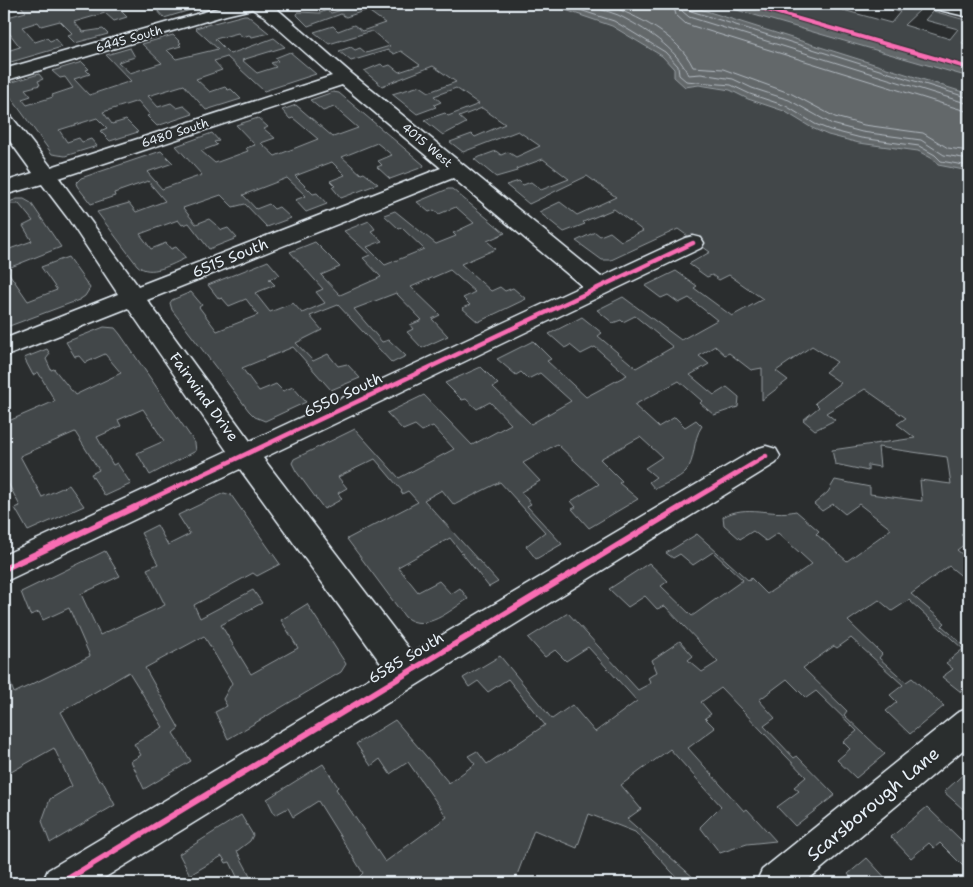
<svg xmlns="http://www.w3.org/2000/svg" width="973" height="887" viewBox="0 0 973 887" font-family="'Shantell Sans',sans-serif">
<style>
.green{fill:#424648;stroke:#959ca0}
.water{fill:#63686b;stroke:#989fa3}
.lines{fill:none;stroke-linecap:round;stroke-linejoin:round}
.shore{stroke:#b3bac0;stroke-width:1}
.minor-casing{stroke:#e8f1f8;stroke-width:3}
.minor{fill:#2a2d2e;fill-rule:evenodd}
.cycleway-far2-casing{stroke:#2a2d2e;stroke-width:6}
.cycleway-far1-casing{stroke:#2a2d2e;stroke-width:8}
.cycleway-casing{stroke:#2a2d2e;stroke-width:9}
.cycleway-far2{stroke:#f96db3;stroke-width:4}
.cycleway-far1{stroke:#f96db3;stroke-width:4.5}
.cycleway{stroke:#f96db3;stroke-width:6}
.labels{text-anchor:middle;dominant-baseline:central;stroke-width:4;stroke-linejoin:round;paint-order:stroke}
.far-street-label{font-size:12px;fill:#e8f1f8;stroke:#2a2d2e}
.street-label{font-size:15px;fill:#e8f1f8;stroke:#2a2d2e}
.near-street-label{font-size:18px;fill:#e8f1f8;stroke:#2a2d2e}
</style>
<rect width="100%" height="100%" fill="#2a2d2e"/>
<filter id="ink" filterUnits="userSpaceOnUse"><feTurbulence type="fractalNoise" baseFrequency=".02" numOctaves="2"/><feDisplacementMap in="SourceGraphic" scale="10" xChannelSelector="R" yChannelSelector="G"/><feConvolveMatrix kernelMatrix="1 2 1 2 8 2 1 2 1" color-interpolation-filters="sRGB"/></filter>
<g filter="url(#ink)">
<path class="green" d="M19,4H43L45,6L53,4H133L118,8L127,17L114,21L105,13L74,22L83,32L103,29L108,34L75,43L68,36L73,34L60,21L41,26L38,22L22,27L35,42L47,38L50,41L55,39L62,47L4,64V52L20,47L7,30L4,31V18L26,12Z
M158,4H189L197,8L164,18L157,10L160,6Z
M345,4H823L835,7L839,4H849L843,10L891,23L900,12L872,4H906L922,8L904,25L950,39L958,29L925,20L933,11L969,21V33L962,43L969,45V529L961,535L969,541L957,550L969,560V563L963,568L969,574V582L949,566L911,594L945,623L942,626L969,650V685L961,692L942,677L953,669L946,663L963,649L909,600L892,611L879,600L848,621L882,654L879,658L906,682L912,678L944,706L910,734L886,711L897,702L890,695L903,685L851,638L837,648L834,646L803,668L847,711L844,715L885,754L856,778L837,760L850,749L843,742L857,731L816,691L806,698L787,679L759,700L775,718L764,726L794,758L797,756L835,795L795,826L777,807L799,791L794,787L806,777L721,688L701,702L711,714L705,718L715,728L688,748L744,811L747,809L776,841L747,844L720,853L700,827L721,806L670,749L621,785L641,809L627,819L694,878L691,883H682L635,832L589,814L577,848L534,830L514,883H361L358,878L363,873L318,801L293,817L288,808L275,815L267,799L323,764L338,787L336,789L385,862L447,817L408,762L390,774L380,759L371,766L356,744L395,720L449,783L475,764L468,756L477,751L487,764L545,725L508,679L488,692L478,681L469,687L463,678L500,656L552,719L572,705L595,732L637,701L588,647L566,661L555,650L545,657L528,638L568,613L638,690L651,683L648,678L657,672L652,660L680,641L693,656L688,660L702,672L718,662L665,606L657,609L645,596L628,607L609,589L649,563L668,581L661,586L692,616L743,580L713,552L693,565L680,554L673,558L666,553L697,534L749,581L751,578L767,594L812,564L778,533L766,541L753,531L740,539L724,525L723,517C747,503 770,517 796,511L819,531L816,534L847,561L891,529L859,504L845,514L833,504L822,511L814,504L828,492L835,480L870,487V494L922,501L920,480L951,484L947,457L878,447L880,467L868,465V471L835,464L832,450L915,438L897,424L906,418L865,389L826,413L835,420L815,430L803,420L819,407L815,403L841,383L825,372L837,362L812,346L776,371L788,380L762,400V368L751,370L729,353L725,355L715,346L699,356L709,364L690,375L714,395L727,387L739,397L738,407L714,415L700,403L702,401L679,381L634,405L658,427L675,417L685,427L696,420L702,426C692,440 696,460 686,471C679,479 664,484 655,489L649,482L656,477L645,468L662,457L640,437L600,459L622,481L619,483L638,499L589,528L572,509L576,507L571,501L599,484L557,444L523,463L540,481L521,492L531,504L527,506L562,544L536,559L526,546L545,532L500,482L454,505L442,490L424,500L498,582L489,587L450,538L398,567L418,592L439,581L451,594L460,588L468,599C449,611 426,633 405,617L347,539L418,502L408,491L402,494L401,492L402,491L375,459L338,477L347,488L338,493L342,499L324,509L296,471L292,463L294,459L355,429L399,478L454,449L433,426L422,431L415,425L403,430L387,413L424,395L472,445L511,424L490,402L477,409L466,399L462,400L445,383L481,367L498,384L493,387L531,424L571,401L540,373L528,379L521,372L516,375L497,359L533,341L551,359L547,361L586,397L627,375L595,347L581,354L570,345L565,348L549,334L582,317L602,333L598,336L636,368L673,347L635,316L623,322L621,320L613,323L597,310L623,297L681,340L717,320L689,298L679,303L668,295L661,298L645,286L676,271L697,286L694,288L732,316L763,299L729,275L719,280L712,275L707,277L689,264L710,252L678,229L611,260H602L576,241L595,232L600,236L610,232L621,241L643,231L614,209L583,222L585,224L564,232L539,212L560,202L577,215L616,197L587,176L529,204L506,185L519,181L523,185L531,182L541,190L569,179L543,159L516,169L517,171L496,177L474,159L496,151L501,155L508,152L516,157L540,146L518,131L463,152L450,142L472,134L475,137L505,124L482,108L459,117L466,123L443,135L424,120L445,113L448,116L479,104L456,88L434,96L441,102L434,105L436,107L417,114L392,94L420,86L429,92L456,82L433,66L382,86L364,71L381,64L384,67L390,65L399,72L420,65L401,51L394,54L388,50L351,61L339,51L351,47L355,50L360,48L366,53L390,46L372,31L329,44L314,32L333,26L338,31L354,25L362,31L385,23L367,10L346,17L341,14L308,26L297,15L298,12L320,13L327,10L331,13L350,8Z
M244,15H247L269,33L252,37L249,35L243,37L238,33L215,39L230,54L274,38L285,47L242,60L257,73L276,67L271,63L278,61L275,58L290,52L316,74L264,91L227,57L214,61L222,70L196,79L210,92L225,87L228,90L231,89L241,99L206,110L184,85L148,96L158,107L171,103L177,108L184,106L193,114L157,126L147,116L150,115L138,101L103,112L112,124L126,120L138,132L110,141L100,131L107,128L97,118L59,130L67,142L79,138L82,142L91,139L97,146L65,156L52,154L4,88L9,83L39,74L43,79L38,81L40,85L25,89L31,96L22,99L27,105L53,97L52,95L73,88L65,77L60,78L52,71L82,62L89,69L86,70L90,74L74,79L89,95L131,81L106,55L130,48L135,57L118,62L130,73L162,63L142,44L173,35L181,43L179,44L181,46L167,50L176,59L218,49L195,28Z
M333,92L339,93L424,165L423,167L390,179L377,167L382,165L378,161L392,155L377,143L342,157L361,174L364,173L378,184L341,198L332,187L335,186L330,181L345,175L332,162L295,176L313,194L317,193L327,204L306,212L295,200L306,196L287,178L243,195L256,209L269,204L274,209L279,207L291,218L267,227L245,204L233,207L221,195L183,208L196,224L209,219L222,230L228,228L237,238L209,249L189,223L182,225L178,220L140,234L151,249L166,243L171,249L176,247L186,258C172,264 150,278 137,265L97,212L129,203L136,212L165,201L148,181L114,193L115,196L91,204L77,186L76,183L81,178L161,151L173,163L147,172L162,189L202,175L176,146L212,133L219,141L214,142L217,145L201,151L215,163L248,151L246,148L255,145L236,125L258,118L268,127L264,129L275,138L261,143L275,156L318,139L293,118L290,119L282,110L296,105L333,137L358,128L334,107L323,111L310,100Z
M448,189H452L505,233L487,241L496,249L461,264L491,291L500,287L505,291L513,288L526,299L478,322L462,308L470,305L463,298L475,292L450,270L411,287L440,315L432,319L448,336L422,348L407,332L413,329L410,325L422,320L396,293L354,309L382,342L389,340L406,356L392,363L338,305L310,316L322,330L296,343L313,361L328,354L338,366L347,364L360,378L331,390L293,347L242,368L259,391L276,384L283,391L293,387L306,402L265,421L255,417L249,411L172,310L170,303L172,300L191,292L202,305L199,307L217,331L258,315L246,299L229,306L222,298L219,299L208,285L268,261L280,275L269,279L275,285L255,293L270,312L293,303L302,313L325,303L316,292L323,289L290,252L315,242L340,267L321,275L340,295L381,277L363,258L370,255L344,231L369,221L375,229L371,231L382,241L367,247L385,265L424,249L402,228L399,229L384,215L395,211L436,244L456,236L453,233L474,223L456,207L439,214L434,210L429,212L417,202Z
M17,199H24L31,203L61,247L6,269L28,301L57,290L41,267L68,257L90,288L85,296L79,300L4,328V251L32,241L23,226L33,221L19,204H4Z
M104,327L115,328L120,334L195,443L196,451L150,475L137,453L164,441L143,409L118,420L121,426L97,437L113,465L117,463L131,484L105,496L91,474L99,470L75,432L20,456L42,497L69,485L84,506L28,531L15,508L20,506L8,483L4,484V423L55,401L38,372L33,375L24,358L47,349L50,354L46,359L51,370L54,369L75,395L121,373L105,354L85,363L79,356L75,357L66,342Z
M224,493L231,495L280,564L257,576L253,573L194,605L200,618L253,590L262,603L221,625L251,674L298,648L281,620L307,604L346,664L341,672L228,739L215,712L227,706L223,699L232,683L204,636L145,668L179,728L173,733L191,761L144,789L131,761L141,755L134,744L163,727L129,672L61,712L99,781L102,780L115,805L50,843L42,821L50,799L72,786L54,748L4,776V666L14,693L90,656L69,608L43,620L39,612L30,615L21,592L105,551L120,576L81,594L100,635L165,605L147,569L158,564L141,533L157,525L168,545L190,534L178,515Z
M969,769V806L964,810L944,792Z
M927,807L963,842L960,844L969,853V872L940,843L934,848L929,843L911,858L891,837Z
M241,815L253,835L250,841L237,851L254,883H240L230,862L226,863L222,856L190,875L179,854Z
M867,858L890,883H856L848,874Z"/>
<path class="water" d="M548,4H684L969,94V171L938,165L933,159L918,151L859,143L828,135L812,128L784,111L748,99L730,90L699,85L685,87L674,77V69L662,56L612,26Z
M716,4H742L969,70V77Z"/>
<g class="lines">
<path class="shore" d="M561,4L614,21L665,52L678,66L679,75L686,81L731,85L750,94L786,106L815,124L830,130L861,138L919,146L935,155L941,161L969,166
M580,4C592,8 606,10 618,15C644,28 677,48 688,75L701,74L733,79L752,88L789,100L832,124L862,132L921,140L944,155L969,159
M605,4C637,16 678,35 693,67L723,69L792,94L835,117L864,125L923,133L948,148L969,151
M673,4L676,15L686,24L969,112
M680,4L682,11L689,17L969,104
M687,4V8L691,11L969,98"/>
<g class="minor-casing">
<path id="minor" d="M232,4H267L276,8L352,74L601,277L685,238L693,236L701,238L704,243L701,248L263,458L412,653L756,449L766,446L776,449L780,456L776,463L96,883H42L48,870L385,669L240,469L4,582V555L227,451L128,308L4,357V339L118,294L67,217L42,184L4,195V182L33,173L4,133V114L11,116L51,167L332,76L264,16L252,9L226,15L4,81V69ZM342,85L441,168L138,286L59,178ZM453,178L582,286L250,441L147,300Z
M929,4H956L969,7V17L931,8Z
M969,708V745L804,883H756L762,870L957,713Z"/>
</g>
<use href="#minor" class="minor"/>
<g class="cycleway-far2-casing">
<path id="cycleway-far2" d="M747,4L969,68"/>
</g>
<g class="cycleway-far1-casing">
<path id="cycleway-far1" d="M132,508L693,243
M679,508L766,456"/>
</g>
<g class="cycleway-casing">
<path id="cycleway" d="M4,569L135,507
M61,883L681,507"/>
</g>
<use href="#cycleway-far2" class="cycleway-far2"/>
<use href="#cycleway-far1" class="cycleway-far1"/>
<use href="#cycleway" class="cycleway"/>
</g>
</g>
<g class="labels">
<g class="far-street-label">
<text transform="translate(129 39) rotate(-16)">6445 South</text>
<text transform="translate(175 133) rotate(-18)">6480 South</text>
<text transform="translate(427 145) rotate(40)">4015 West</text>
</g>
<g class="street-label">
<text transform="translate(230 258) rotate(-22)">6515 South</text>
<text transform="translate(343 395) rotate(-25)">6550 South</text>
<text transform="translate(204 397) rotate(54)">Fairwind Drive</text>
<text transform="translate(406 658) rotate(-31)">6585 South</text>
</g>
<g class="near-street-label">
<text transform="translate(873 804) rotate(-40)">Scarsborough Lane</text>
</g>
</g>
<rect width="973" height="887" fill="none" stroke="#2a2d2e" stroke-width="20"/>
<rect x="10" y="10" width="953" height="867" fill="none" stroke="#e8f1f8" stroke-width="2" filter="url(#ink)"/>
</svg>
